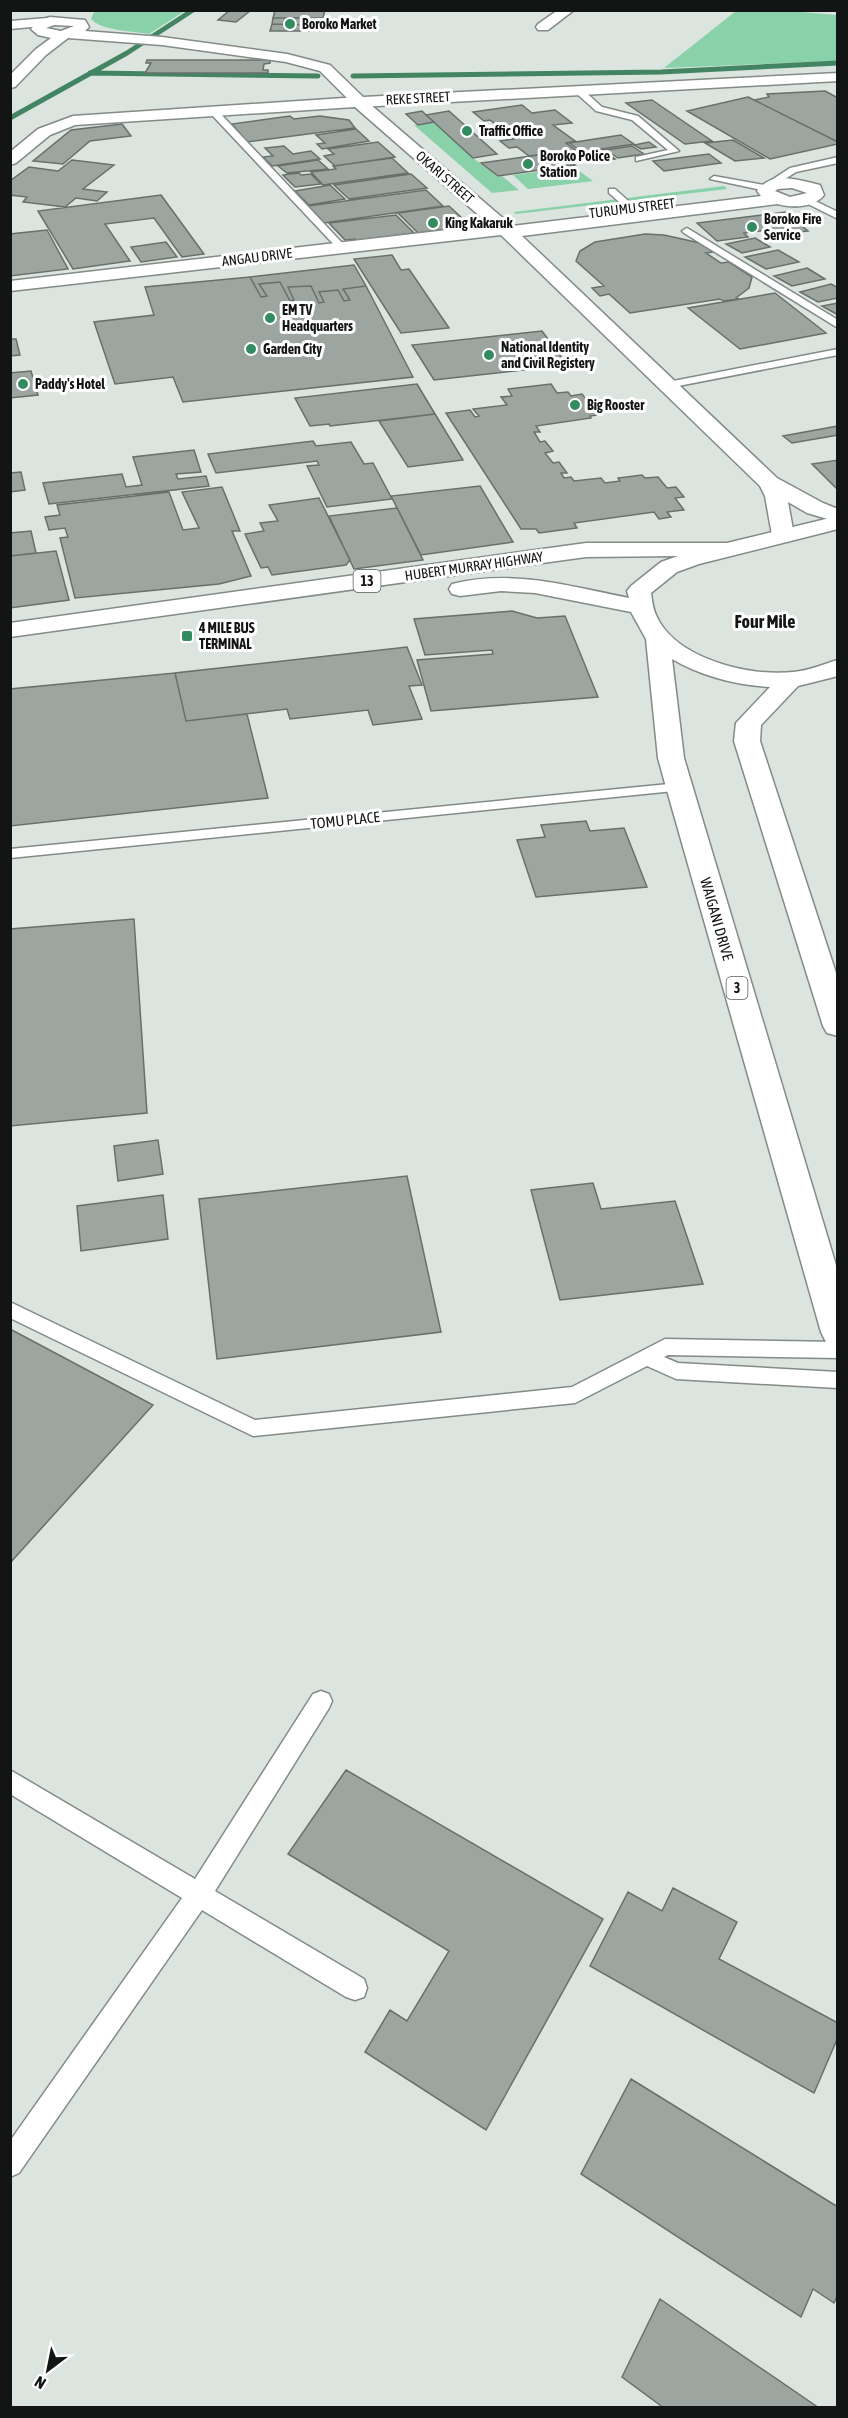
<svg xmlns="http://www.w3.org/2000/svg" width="848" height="2418" viewBox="0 0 848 2418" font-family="'Asap Condensed',sans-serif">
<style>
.green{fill:#89d1a8}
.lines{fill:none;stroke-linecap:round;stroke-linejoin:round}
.stream{stroke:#438563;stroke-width:5}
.building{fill:#9da5a0;stroke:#68706b;stroke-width:1.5}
.service-casing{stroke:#838b86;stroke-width:3}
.minor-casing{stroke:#838b86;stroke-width:3}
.tertiary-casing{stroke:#838b86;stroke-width:3}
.trunk-casing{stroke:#838b86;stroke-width:3}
.service{fill:#fff;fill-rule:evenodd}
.minor{fill:#fff;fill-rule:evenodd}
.tertiary{fill:#fff;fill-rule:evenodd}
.trunk{fill:#fff;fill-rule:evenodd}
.poi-dot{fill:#338b60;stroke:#fff;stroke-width:2}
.labels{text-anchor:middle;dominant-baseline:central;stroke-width:6;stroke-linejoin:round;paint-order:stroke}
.far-poi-label{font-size:14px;font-weight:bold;fill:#121513;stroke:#fff;text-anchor:start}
.far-street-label{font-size:14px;fill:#121513;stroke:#fff}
.shield{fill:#fff;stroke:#595b5a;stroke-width:1.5}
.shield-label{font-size:14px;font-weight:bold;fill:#121513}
.street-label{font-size:15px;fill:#121513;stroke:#fff}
.far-district-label{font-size:18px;font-weight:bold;fill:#121513;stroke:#fff}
</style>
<rect width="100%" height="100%" fill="#dbe4de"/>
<path class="green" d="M172,10L183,12L149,34C132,31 102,31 91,19L94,12L99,11Z
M789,11L837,15V61L664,68L736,11Z
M434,122L473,158L498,177L502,176L519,190L492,193L414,125Z
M574,167L593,181L528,189L513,175Z
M724,186L727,189L516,214L514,212Z"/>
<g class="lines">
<path class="stream" d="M90,73L318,76
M353,76L661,72L838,63
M10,118L127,53L193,10"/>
</g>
<path class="building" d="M230,10H243L250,11L236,22L218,20Z
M275,10H325L323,18H273Z
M273,18H323L321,25L272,24Z
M272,24L321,25L320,31H270Z
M147,60H270V63L264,64L263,70H268V73H145L151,63H146Z
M825,91L838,98V142L754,100L769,97L767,94Z
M748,97L838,142V144L770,159L687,111Z
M652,100L712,141L685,144L626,103Z
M522,105L532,113L555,110L572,123L553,125L575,141L566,143L580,153L570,155L579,161L572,162L559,152L529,156L517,147L509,148L500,141L514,139L490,120L484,121L473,112Z
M422,111L426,115L434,122L418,125L406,114Z
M449,111L497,154L473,158L426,115Z
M290,116L294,119L320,116L349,120L355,128L247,142L232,124Z
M122,124L131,136L90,141L63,164L33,161L71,130Z
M356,129L369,141L322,149L317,144L325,143L316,135Z
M621,135L634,144L582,152L569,143Z
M733,140L764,158L735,161L705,143Z
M378,142L395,157L335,166L324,156L334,154L328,149Z
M649,142L656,147L641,149L634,145Z
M284,146L293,154L311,151L320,159L272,166L263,157L273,156L265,148Z
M632,146L644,154L618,158L606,150Z
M604,150L615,159L588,163L577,154Z
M559,152L575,165L498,176L481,163Z
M709,154L721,163L664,171L653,161Z
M392,158L408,173L323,185L311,172L336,169L333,166Z
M72,160L114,165L83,189L107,192L97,201L76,198L65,207L23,202L27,197L10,195V181L29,167L58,171Z
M318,160L328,169L287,173L278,166Z
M299,173L301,175L311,174L321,184L295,187L283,175Z
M411,174L427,188L349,199L334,185Z
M330,185L345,199L309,205L295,191Z
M426,190L443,206L324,223L308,206Z
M161,195L204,254L182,257L154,218L105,224L130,261L73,269L38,211Z
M449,206L463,219L454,228L418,233L398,213Z
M786,212L808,231L773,235L768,230L744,233L748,237L717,241L697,223Z
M396,215L414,233L357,241L355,239L345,240L329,223Z
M47,230L68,269L10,276V234Z
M645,234L664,235L700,243L713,252L706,253L721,263L729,262L752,277L749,288L736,298L738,299L723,301L720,299L630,313L609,294L600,296L592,288L604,286L576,261L580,251L595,242Z
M755,238L770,247L742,253L726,244Z
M166,242L177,257L141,262L131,247Z
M778,250L799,262L766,269L745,257Z
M392,255L401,270L409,269L449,328L401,333L354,259Z
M354,265L366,286L343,289L350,300L344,301L338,290L319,292L324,302L319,303L311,286L288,287L294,300L290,301L280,282L259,284L267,296L261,297L250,277Z
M807,268L825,279L792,286L774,276Z
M250,277L261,297L267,296L259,284L280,282L290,301L294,300L288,287L311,286L319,303L324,302L319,292L338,290L344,301L350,300L343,289L366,286L413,377L183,402L173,377L115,384L94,322L154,315L145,287Z
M831,284L838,288V298L818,302L800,292Z
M775,293L826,333L740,349L688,308Z
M838,303V315L822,306Z
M542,331L567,365L434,380L412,345Z
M10,339H16L20,355L10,356Z
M31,371L38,395L10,398V373Z
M417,384L435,414L330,426L329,424L310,426L295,398Z
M551,384L557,393L568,392L571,396L582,394L598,415L590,416L591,418L536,426L540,432H534L540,442L545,441L553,451L545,453L553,463L559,462L567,473H561L564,478L571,477L574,481L601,478L605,483L620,481L618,478L642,475L645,478L658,477L667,488L676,487L684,497L675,498L684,510L667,512L671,517L659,519L654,512L574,523L577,528L539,533L536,529H521L446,413L470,410L475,417L479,416L473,409L507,405L501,397L512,396L508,389Z
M435,414L463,460L408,467L379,421Z
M838,426V435L792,443L783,436Z
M313,441L316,446L351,442L364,464L373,463L392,499L327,507L307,466L319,465L317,461L216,473L208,454Z
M194,450L201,472L176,474L178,479L206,476L209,486L49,504L43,483L122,474L126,487L142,485L133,457Z
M838,460V489H837L812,464Z
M21,472L25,490L10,492V473Z
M480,486L513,542L421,555L391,496Z
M222,487L240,531H232L251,576L219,584L75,598L60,538L68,537L65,528L49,530L45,517L60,515L57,505L169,492L183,530L199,528L182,492Z
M319,498L350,560L346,565L272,575L268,567L261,568L245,534L264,531L260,523L278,521L269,505Z
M397,508L423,560L354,569L329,516Z
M31,531L36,553L10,556V533Z
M56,551L69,600L10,608V556Z
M512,611L537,618L565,616L598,697L431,711L417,660L493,654L492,650L425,655L414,619Z
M407,647L422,685L409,686L422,719L373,725L368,710L290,719L287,709L186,721L175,673Z
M175,673L186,721L247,714L268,798L10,826V689Z
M586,821L590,831L624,828L647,887L536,897L517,840L545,837L541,825Z
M134,919L147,1113L10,1126V929Z
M158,1140L163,1174L118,1181L114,1146Z
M407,1176L441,1332L217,1359L199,1199Z
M593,1183L601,1209L675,1201L703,1284L560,1300L531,1190Z
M163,1195L168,1239L81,1251L77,1206Z
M10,1329L153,1405L10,1563Z
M346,1770L603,1919L486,2130L365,2052L390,2010L407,2021L449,1951L288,1854Z
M673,1888L737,1922L719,1959L838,2023V2037L814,2093L590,1966L628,1892L662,1911Z
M631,2079L838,2207V2294L834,2303L813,2289L801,2317L581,2174Z
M660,2299L819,2408H664L622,2377Z"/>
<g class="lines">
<g class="service-casing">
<path id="service" d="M575,88H581L602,107L638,116L679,151L636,161V157L668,150L632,120L596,111L575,92Z
M211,110H217L345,246V250H339L211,114Z
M838,157V163L796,172L766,191L710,179L714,176L764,185L790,168Z
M609,189H615L634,206V210H628L609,193Z
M807,197L838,212V219L804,202V198Z
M687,228L838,320V328L684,233L682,231Z
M838,349V355L668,388L663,385L668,382Z
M679,783L686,787L684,790L10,858V849Z
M10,1302L255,1420L572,1387L665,1339L838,1342V1358L668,1355L664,1357L678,1363L838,1372V1388L676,1379L647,1366L575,1403L253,1436L10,1318Z
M321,1691L329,1694L332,1701L329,1708L215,1891L364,1979L367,1988L364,1997L355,2000L346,1997L202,1910L19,2173L10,2177V2141L182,1898L10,1794V1770L195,1879L313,1694Z"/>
</g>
<g class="minor-casing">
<path id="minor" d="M558,10H574L548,30H538L536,27L538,24Z
M48,18L55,22L53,25L10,29V21Z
M359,97L364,99L512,226L761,196L757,191C772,170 799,180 820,185L824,195C814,208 792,208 777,204L522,236L777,478L823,503L838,509V522L807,513L788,502L794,535L791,540L783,542L775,540L772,535L765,496L760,486L501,235L10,291V281L490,225L355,107L75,125L50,135L16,163L10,165V152L38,129L73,116ZM792,188L807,193L790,197L775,191L778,189Z"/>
</g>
<g class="tertiary-casing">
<path id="tertiary" d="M50,17L85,20L89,27L85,31L162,37L287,54L330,65L363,97L838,73V81L359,107L354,105L320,71L286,62L162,45L68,38L46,55L15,87L10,88V75L36,49L51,38L38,35L31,29L38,21ZM54,25L74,26L61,31L46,28Z"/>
</g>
<g class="trunk-casing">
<path id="trunk" d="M838,516V529L699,564L677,572L651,593C652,600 653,609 656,615C675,659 750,677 793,672C809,671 823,664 838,660V676L798,686L761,725L760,741L838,979V1036L827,1033L823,1026L734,741L736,723L770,687C736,685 701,676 672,659L684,758L838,1272V1345L826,1342L821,1332L666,787L658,758L646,639L631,612L535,593L501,591L460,596L452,594L449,589L452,584C512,569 570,586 629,598L627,591L631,586L661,562L678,556L586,557L10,637V623L586,543H727Z"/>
</g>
<use href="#service" class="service"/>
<use href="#minor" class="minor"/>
<use href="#tertiary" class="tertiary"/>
<use href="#trunk" class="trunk"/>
</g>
<g class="poi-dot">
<circle cx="290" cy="24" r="6"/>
<circle cx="467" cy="131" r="6"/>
<circle cx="528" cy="164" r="6"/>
<circle cx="433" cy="223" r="6"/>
<circle cx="752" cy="227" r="6"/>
<circle cx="270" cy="318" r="6"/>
<circle cx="251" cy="349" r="6"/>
<circle cx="489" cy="355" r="6"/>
<circle cx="23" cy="384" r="6"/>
<circle cx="575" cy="405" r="6"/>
<rect x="181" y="630" width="12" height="12" rx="3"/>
</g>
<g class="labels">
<g class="far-poi-label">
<text x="302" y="24">Boroko Market</text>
<text x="479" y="131">Traffic Office</text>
<text x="540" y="156">Boroko Police<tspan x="540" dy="16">Station</tspan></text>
<text x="764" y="219">Boroko Fire<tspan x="764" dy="16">Service</tspan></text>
<text x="445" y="223">King Kakaruk</text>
<text x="282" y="310">EM TV<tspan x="282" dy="16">Headquarters</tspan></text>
<text x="501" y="347">National Identity<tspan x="501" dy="16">and Civil Registery</tspan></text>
<text x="263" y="349">Garden City</text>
<text x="35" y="384">Paddy's Hotel</text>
<text x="587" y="405">Big Rooster</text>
<text x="199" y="628">4 MILE BUS<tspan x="199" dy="16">TERMINAL</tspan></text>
</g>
<g class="far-street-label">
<text transform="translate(418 98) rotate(-3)">REKE STREET</text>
<text transform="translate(445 177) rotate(41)">OKARI STREET</text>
<text transform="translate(632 208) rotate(-7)">TURUMU STREET</text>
<text transform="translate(257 257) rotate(-7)">ANGAU DRIVE</text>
<text transform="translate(474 566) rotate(-8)">HUBERT MURRAY HIGHWAY</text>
</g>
<g class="shield">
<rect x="353.5" y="570" width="27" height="22" rx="4.5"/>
<rect x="726.5" y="977" width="21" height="22" rx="4.5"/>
</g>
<g class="shield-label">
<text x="367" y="581">13</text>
<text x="737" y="988">3</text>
</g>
<g class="street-label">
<text transform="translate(345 820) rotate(-6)">TOMU PLACE</text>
<text transform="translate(717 919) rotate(74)">WAIGANI DRIVE</text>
</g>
<g class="far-district-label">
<text x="765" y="621">Four Mile</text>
</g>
</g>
<rect width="848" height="2418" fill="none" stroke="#121513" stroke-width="24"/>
<g transform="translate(48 2370) rotate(212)" stroke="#ffffff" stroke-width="4.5" paint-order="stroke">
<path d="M0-4.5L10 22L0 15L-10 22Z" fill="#121513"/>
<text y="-9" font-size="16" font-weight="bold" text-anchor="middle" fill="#121513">N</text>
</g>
</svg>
